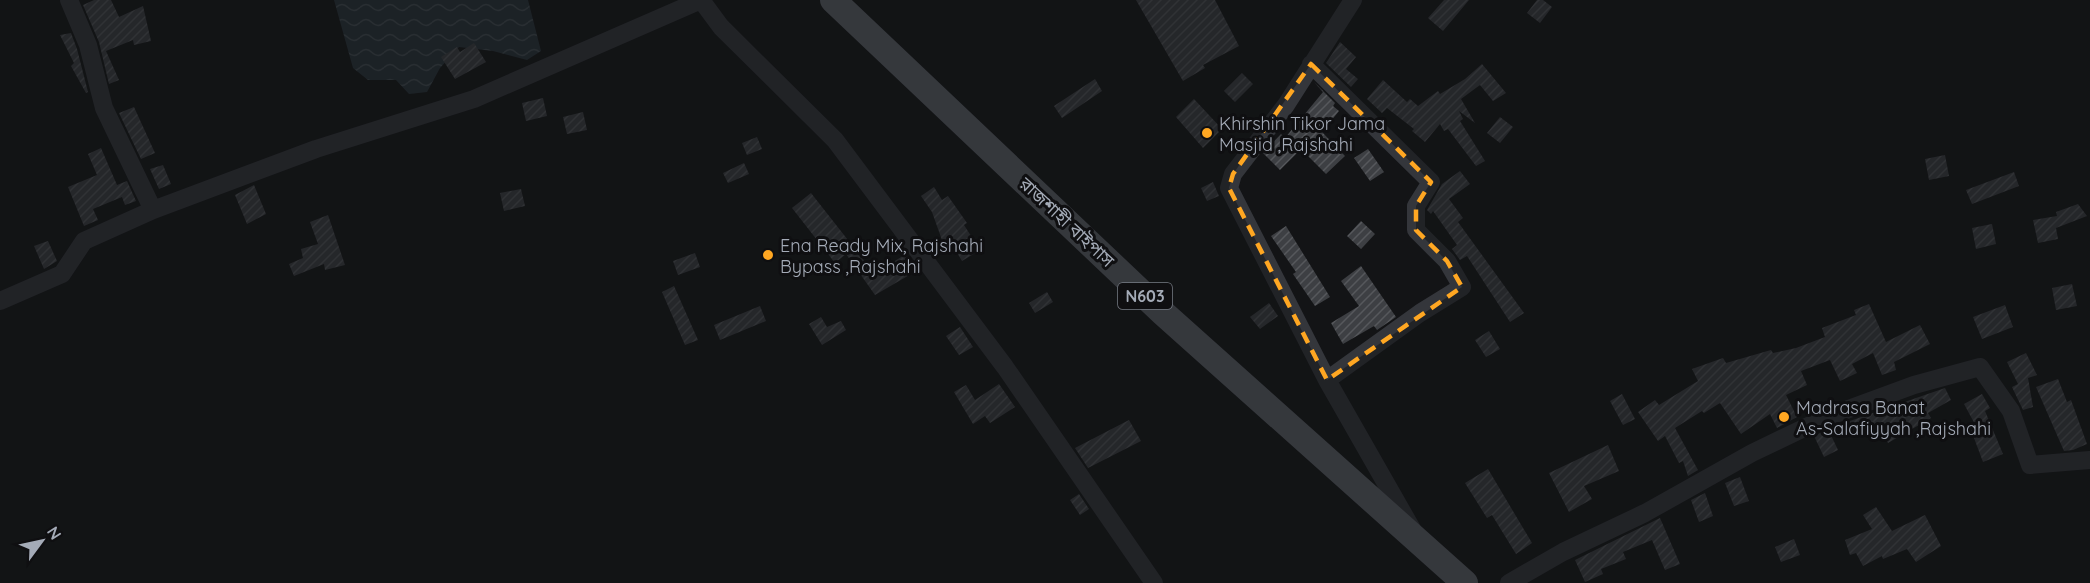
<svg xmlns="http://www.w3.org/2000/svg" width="2090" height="583" viewBox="0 0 2090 583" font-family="Quicksand,'Noto Sans Bengali',sans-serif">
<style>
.water{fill:url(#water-waves)}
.building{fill:url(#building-hatch)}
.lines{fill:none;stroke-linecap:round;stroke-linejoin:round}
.minor{stroke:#34363b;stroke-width:18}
.highway{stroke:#60646c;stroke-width:26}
.marked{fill:none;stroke:#ffa722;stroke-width:4.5;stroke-dasharray:12 8;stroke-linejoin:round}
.poi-dot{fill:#ffa722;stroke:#0f0f11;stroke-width:2}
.labels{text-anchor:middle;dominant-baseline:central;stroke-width:6;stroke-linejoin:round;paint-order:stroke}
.shield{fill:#0f0f11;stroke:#777c85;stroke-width:1.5}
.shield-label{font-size:16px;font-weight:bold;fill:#a4abb7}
.poi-label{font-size:18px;fill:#a4abb7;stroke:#0f0f11;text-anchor:start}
.street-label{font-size:18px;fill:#a4abb7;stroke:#0f0f11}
</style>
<defs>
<pattern id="water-waves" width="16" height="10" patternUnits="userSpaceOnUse" patternTransform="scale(1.5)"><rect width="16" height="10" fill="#29343b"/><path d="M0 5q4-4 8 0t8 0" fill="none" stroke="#454f55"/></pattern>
<pattern id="building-hatch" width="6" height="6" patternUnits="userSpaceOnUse" patternTransform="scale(1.5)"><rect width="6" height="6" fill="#3d3f43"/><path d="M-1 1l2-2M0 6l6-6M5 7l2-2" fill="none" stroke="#56585c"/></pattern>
</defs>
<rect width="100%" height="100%" fill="#131416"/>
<path class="water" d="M334,0H528L541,51L527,60L493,51L459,47L440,68L427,92L409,94L396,80H368L353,68Z"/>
<path class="building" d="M94,0H111L119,17L143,6L151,41L134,45L133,40L106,51L119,80L109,84L99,42L83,5Z
M1136,0H1215L1239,46L1203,65L1205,68L1183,81Z
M1444,0H1469L1443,31L1428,18Z
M1537,0H1543L1552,7L1540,23L1527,13Z
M71,33L77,49L88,92L86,93L71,66L74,63L60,35Z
M1340,42L1356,57L1346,69L1358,79L1351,87L1326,63Z
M474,43L486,62L455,79L441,57L457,47L460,52Z
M1482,64L1506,93L1493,101L1480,85L1461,99L1475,123L1459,111L1463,119L1460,121L1485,161L1476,166L1448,129L1444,131L1440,124L1425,142L1412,131L1414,129L1387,108L1382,113L1367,99L1383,80L1407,102L1410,99L1418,106L1438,91L1440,94L1465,79Z
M1242,73L1253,84L1235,102L1224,91Z
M1095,79L1102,91L1062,118L1054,106Z
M1314,82L1335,103L1333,106L1339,111L1322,132L1345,156L1326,174L1301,149L1280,170L1263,153L1281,134L1285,138L1323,92Z
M543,98L547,116L526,121L522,103Z
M1194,99L1222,129L1203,148L1176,117Z
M134,107L155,153L141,159L119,113Z
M583,112L587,130L567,134L563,117Z
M1500,117L1513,127L1500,143L1487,133Z
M757,137L762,149L747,155L742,143Z
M101,148L117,185L127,181L136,201L125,205L122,197L93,209L98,220L84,226L68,187L97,175L88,154Z
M1368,149L1384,172L1370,181L1354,158Z
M1945,155L1949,176L1929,180L1925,159Z
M744,163L749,174L728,183L723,173Z
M163,165L171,184L159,189L150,169Z
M1460,171L1470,184L1449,199L1463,218L1458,222L1524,313L1510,322L1467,256L1460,260L1452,249L1457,245L1433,211L1431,214L1427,210L1442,184Z
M2014,172L2019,186L1972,204L1966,190Z
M1213,182L1219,196L1207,201L1201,188Z
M254,185L266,214L247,224L235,195Z
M934,187L942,200L948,196L967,223L964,225L973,239L970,242L977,252L962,261L956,251L951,254L943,243L932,212L921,196Z
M521,189L525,206L504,211L500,193Z
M811,193L866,263L869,261L877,272L906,254L918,270L875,295L846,254L835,263L792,208Z
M2078,204L2087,216L2056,228L2058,239L2038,243L2033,220L2057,216L2056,212Z
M328,215L345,265L325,270L324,264L294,276L289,264L303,258L301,249L318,244L310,222Z
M1361,221L1375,234L1361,249L1347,236Z
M1992,224L1996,244L1976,249L1972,228Z
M1286,226L1330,297L1315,306L1293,274L1296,272L1271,236Z
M48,241L57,261L44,269L34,246Z
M695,253L700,267L678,275L673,261Z
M1361,266L1396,317L1377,330L1374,326L1343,344L1331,323L1359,306L1341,281Z
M2072,284L2077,306L2056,310L2052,288Z
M674,286L698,340L685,345L662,292Z
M1047,292L1053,302L1035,313L1029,303Z
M1269,303L1278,316L1260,329L1250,317Z
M1869,304L1886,342L1920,325L1930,344L1894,362L1896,370L1882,375L1873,353L1852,364L1857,373L1840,381L1830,360L1801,371L1807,385L1786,395L1797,417L1777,428L1770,414L1741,434L1720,403L1704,413L1702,411L1675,428L1698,470L1688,476L1683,461L1679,463L1665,436L1658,441L1638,412L1655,400L1659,405L1698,381L1692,369L1723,358L1726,363L1771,350L1773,353L1796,348L1825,337L1822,328L1856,315L1854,310Z
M2005,305L2013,327L1982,339L1973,317Z
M760,306L766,321L720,340L714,325Z
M821,317L827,327L841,321L846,330L822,345L809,324Z
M960,327L973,347L959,355L946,336Z
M1489,331L1500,349L1486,357L1475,340Z
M2026,353L2037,375L2028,378L2033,407L2023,410L2012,387L2018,384L2007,362Z
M2058,379L2067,402L2071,400L2087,444L2073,450L2064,451L2036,387Z
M999,384L1015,407L990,423L985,416L973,424L954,392L966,385L975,400Z
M1945,388L1951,400L1928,413L1931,418L1888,443L1877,424L1856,436L1847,422Z
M1622,394L1635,419L1623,425L1610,401Z
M1982,394L1990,408L1985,411L2003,454L1983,462L1971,430L1977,428L1964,404Z
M1129,420L1141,441L1088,468L1075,448Z
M1828,429L1838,450L1824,457L1814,436Z
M1608,445L1619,471L1584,486L1592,499L1569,512L1549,473Z
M1488,469L1532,543L1516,554L1492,515L1487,518L1465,483Z
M1740,477L1749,501L1734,506L1725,483Z
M1705,493L1713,516L1699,522L1691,500Z
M1079,494L1089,509L1080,515L1070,500Z
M1876,507L1892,531L1925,515L1941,546L1916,562L1907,549L1883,559L1882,556L1863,566L1856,553L1850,555L1845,540L1872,529L1863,515Z
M1660,518L1680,564L1665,570L1652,540L1623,552L1626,559L1601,569L1603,574L1585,582L1575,560Z
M1794,539L1800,555L1781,562L1775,547Z"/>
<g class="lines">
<path class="minor" d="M69,0L88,45L104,108L153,210
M701,0L721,27L835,140L1005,367L1154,583
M1353,0L1286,105L1233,174L1229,188L1327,380L1412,529
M1311,64L1431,182L1416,206V230L1447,261L1462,287L1420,313L1327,380
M0,301L62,274L84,241L153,210L316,149L474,99L701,0
M1509,583L1563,552L1645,513L1752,453L1827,417L1914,385L1980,367L2011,411L2030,465L2090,460"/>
<path class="highway" d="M833,0L1163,313L1465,583"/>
</g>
<path d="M0 0H2090V583H0ZM1311,64L1431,182L1416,206V230L1447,261L1462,287L1327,380L1229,188L1233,174Z" fill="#131416" fill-opacity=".55" fill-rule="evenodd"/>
<path class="marked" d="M1311,64L1431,182L1416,206V230L1447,261L1462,287L1327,380L1229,188L1233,174Z"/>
<g class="poi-dot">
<circle cx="1207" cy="133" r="6"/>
<circle cx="768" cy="255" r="6"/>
<circle cx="1784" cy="417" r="6"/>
</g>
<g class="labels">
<rect class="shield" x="1118" y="283" width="54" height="26" rx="4.5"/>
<g class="shield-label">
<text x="1145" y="296">N603</text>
</g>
<g class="poi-label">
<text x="1219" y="123">Khirshin Tikor Jama<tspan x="1219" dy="21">Masjid ,Rajshahi</tspan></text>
<text x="780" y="245">Ena Ready Mix, Rajshahi<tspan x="780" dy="21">Bypass ,Rajshahi</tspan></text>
<text x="1796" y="407">Madrasa Banat<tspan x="1796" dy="21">As-Salafiyyah ,Rajshahi</tspan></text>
</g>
<g class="street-label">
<text transform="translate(1067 222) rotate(43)">রাজশাহী বাইপাস</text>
</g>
</g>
<g transform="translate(42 541) rotate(57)" stroke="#0f0f11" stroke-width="4.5" paint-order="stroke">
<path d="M0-4.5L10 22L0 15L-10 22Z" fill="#a4abb7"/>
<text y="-9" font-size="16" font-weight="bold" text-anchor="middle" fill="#a4abb7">N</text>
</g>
</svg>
